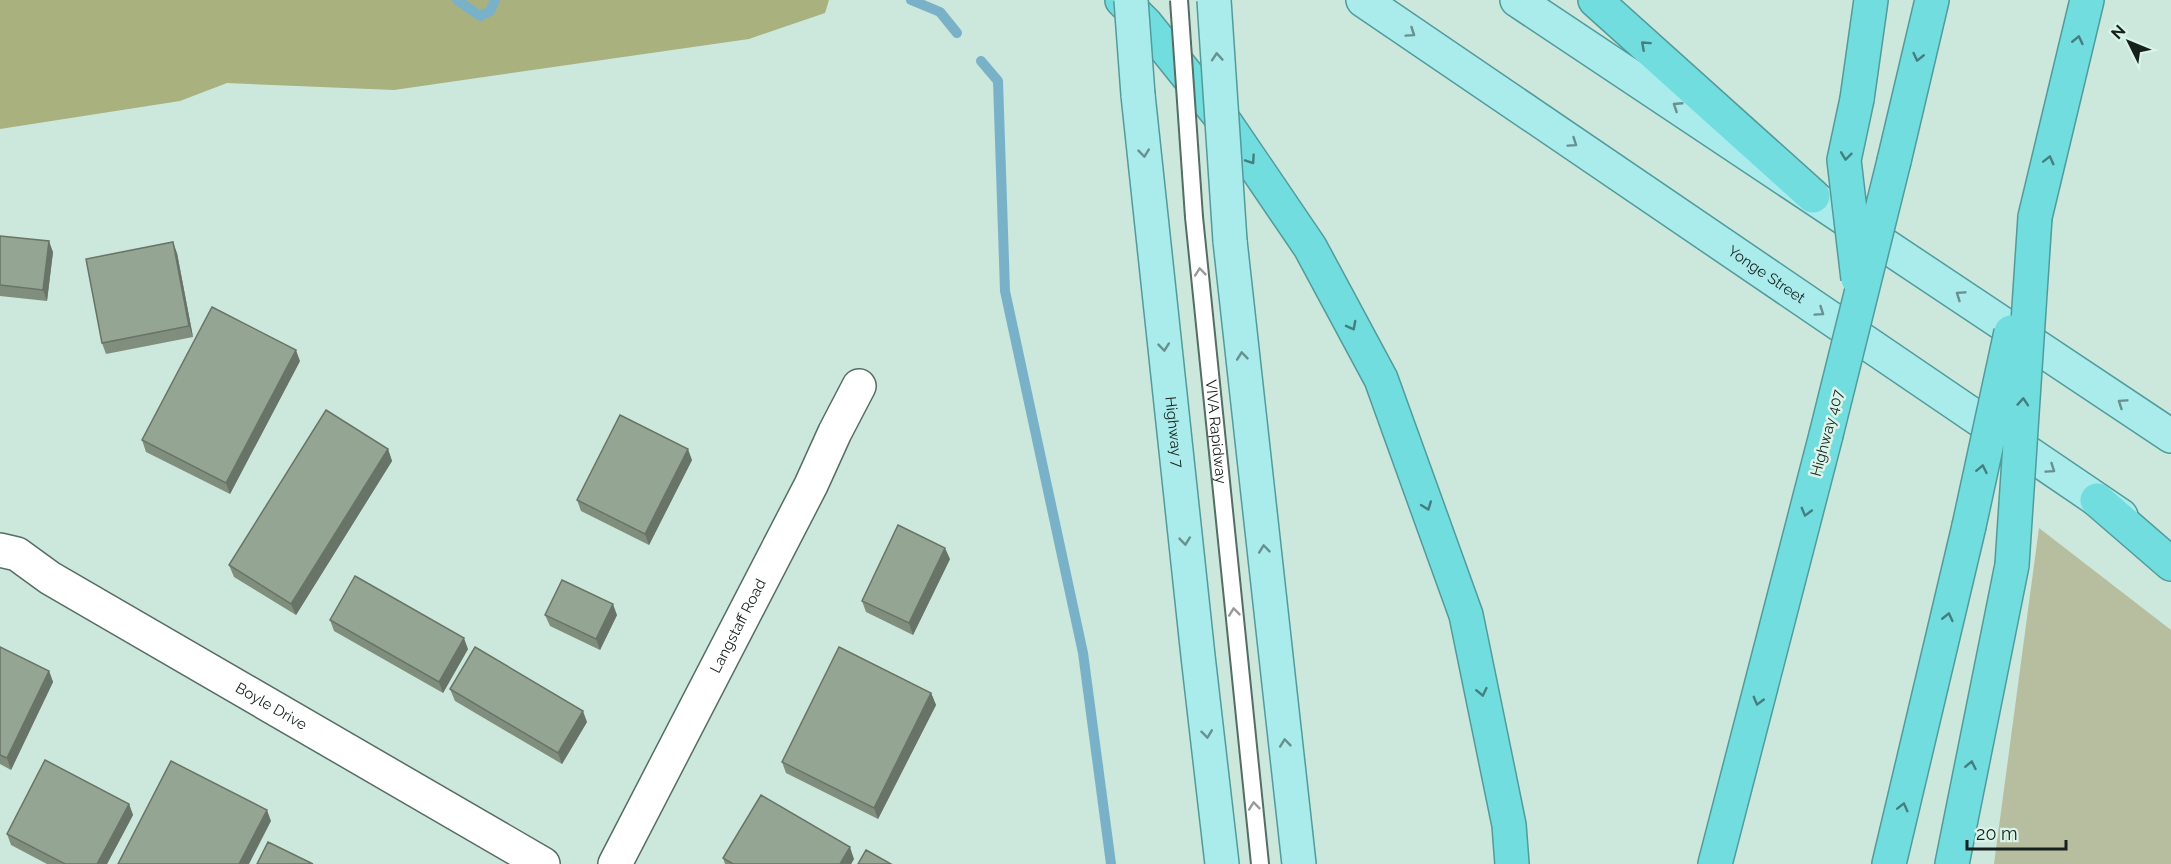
<svg xmlns="http://www.w3.org/2000/svg" width="2171" height="864" viewBox="0 0 2171 864" font-family="Raleway,sans-serif">
<style>
.green{fill:#b7bd9f}
.forest{fill:#a9b17f}
.lines{fill:none;stroke-linecap:round;stroke-linejoin:round}
.stream{stroke:#79b2c8;stroke-width:10}
.lane-casing{stroke:#556d64;stroke-width:20}
.street-casing{stroke:#556d64;stroke-width:36}
.primary-casing{stroke:#519b9b;stroke-width:36}
.highway-casing{stroke:#519b9b;stroke-width:36}
.lane{stroke:#fff;stroke-width:16}
.street{stroke:#fff;stroke-width:33}
.primary{stroke:#aaebec;stroke-width:33}
.highway{stroke:#71dddf;stroke-width:33}
.lane-bridge-casing{stroke:#556d64;stroke-width:20;stroke-linecap:butt}
.primary-bridge-casing{stroke:#519b9b;stroke-width:36;stroke-linecap:butt}
.highway-bridge-casing{stroke:#519b9b;stroke-width:36;stroke-linecap:butt}
.lane-bridge{stroke:#fff;stroke-width:16}
.primary-bridge{stroke:#aaebec;stroke-width:33}
.highway-bridge{stroke:#71dddf;stroke-width:33}
.wall{fill:#808e7e}
.shaded-wall{fill:#687467}
.building{fill:#95a593;stroke:#687467;stroke-width:1.5}
.oneway{stroke:#67908e}
.oneway2{stroke:#447e7e}
.oneway3{stroke:#969b99}
.labels{text-anchor:middle;dominant-baseline:central;stroke-width:5;stroke-linejoin:round;paint-order:stroke}
.street-label{font-size:15px;fill:#16201c;stroke:#d9f4e9}
</style>
<rect width="100%" height="100%" fill="#cce7dc"/>
<path class="green" d="M2039,528L2171,630V864H1994Z"/>
<path class="forest" d="M0,0H829L825,13L749,39L394,90L227,83L180,101L0,129Z"/>
<g class="lines">
<path class="stream" d="M457,0L480,16L490,11L495,0
M911,0L940,12L957,33
M981,61L998,81L1005,291L1083,653L1111,864"/>
<g class="lane-casing">
<g id="lane">
<path id="s1" d="M1194,217L1260,864"/>
</g>
</g>
<g class="street-casing">
<g id="street">
<path id="s2" d="M0,550L17,554L50,578L543,864"/>
<path id="s3" d="M615,864L811,485L835,432L859,386"/>
</g>
</g>
<g class="primary-casing">
<g id="primary">
<path id="s4" d="M1363,0L2121,516"/>
<path d="M1517,0L2171,436"/>
<path id="s5" d="M1138,95L1198,656L1222,864"/>
<path d="M1230,241L1299,864"/>
</g>
</g>
<g class="highway-casing">
<path id="highway" d="M1122,0L1146,24L1227,125L1310,247L1381,379L1466,615L1509,825L1512,864
M1595,0L1813,196
M1857,99L1871,0
M1894,161L1932,0
M2035,217L2087,0
M2097,500L2171,564
M1715,864L1826,435
M1889,864L1969,526
M1952,864L2012,565"/>
</g>
<use href="#lane" class="lane"/>
<use href="#street" class="street"/>
<use href="#primary" class="primary"/>
<use href="#highway" class="highway"/>
<g class="lane-bridge-casing">
<path id="lane-bridge" d="M1179,0L1194,217"/>
</g>
<g class="primary-bridge-casing">
<path id="primary-bridge" d="M1131,0L1138,95
M1214,0L1230,241"/>
</g>
<g class="highway-bridge-casing">
<path id="highway-bridge" d="M1857,99L1844,160L1858,279
M1826,435L1894,161
M1969,526L2011,332
M2012,565L2035,217"/>
</g>
<use href="#lane-bridge" class="lane-bridge"/>
<use href="#primary-bridge" class="primary-bridge"/>
<use href="#highway-bridge" class="highway-bridge"/>
</g>
<path class="wall" d="M0,236L53,252L47,301L0,296Z
M177,253L193,337L106,354L102,343Z
M300,361L230,494L146,452L142,440Z
M388,449L392,461L296,615L234,577L229,565Z
M692,460L649,545L581,511L577,500Z
M950,559L913,635L866,612L862,601Z
M545,615H617L600,650L550,626Z
M330,620L468,649L443,693L334,631Z
M0,647L49,671L53,682L11,770L0,764Z
M450,689L587,722L562,764L455,701Z
M931,693L936,705L878,819L786,773L782,762Z
M129,804L133,815L107,864H47L11,845L7,834Z
M723,858L854,859L851,864H725Z"/>
<path class="shaded-wall" d="M49,241L53,252L47,301L43,290Z
M173,242L177,253L193,337L189,326Z
M296,350L300,361L230,494L226,483Z
M388,449L392,461L296,615L291,604Z
M688,449L692,460L649,545L645,534Z
M945,548L950,559L913,635L909,623Z
M613,604L617,615L600,650L596,639Z
M464,638L468,649L443,693L439,682Z
M49,671L53,682L11,770L7,758Z
M931,693L936,705L878,819L874,808Z
M583,711L587,722L562,764L558,753Z
M129,804L133,815L107,864H97Z
M267,810L271,821L249,864H239Z
M850,847L854,859L851,864H840Z"/>
<path class="building" d="M0,236L49,241L43,290L0,285Z
M173,242L189,326L102,343L86,259Z
M212,307L296,350L226,483L142,440Z
M326,410L388,449L291,604L229,565Z
M620,415L688,449L645,534L577,500Z
M898,525L945,548L909,623L862,601Z
M355,576L464,638L439,682L330,620Z
M562,580L613,604L596,639L545,615Z
M0,647L49,671L7,758L0,755Z
M475,647L583,711L558,753L450,689Z
M839,647L931,693L874,808L782,762Z
M45,760L129,804L97,864H65L7,834Z
M171,761L267,810L239,864H118Z
M761,795L850,847L840,864H733L723,858Z
M268,842L313,864H257Z
M866,850L891,864H858Z"/>
<defs><path id="oneway-chevron" d="M-2-3.5L2.5 0L-2 3.5" fill="none" stroke-width="1.6" stroke-linecap="round" stroke-linejoin="round" transform="scale(1.5)"/></defs>
<g class="oneway">
<use href="#oneway-chevron" transform="translate(1411 33) rotate(34)"/>
<use href="#oneway-chevron" transform="translate(1217 57) rotate(-94)"/>
<use href="#oneway-chevron" transform="translate(1677 106) rotate(-147)"/>
<use href="#oneway-chevron" transform="translate(1573 143) rotate(34)"/>
<use href="#oneway-chevron" transform="translate(1144 153) rotate(84)"/>
<use href="#oneway-chevron" transform="translate(1960 295) rotate(-146)"/>
<use href="#oneway-chevron" transform="translate(1820 312) rotate(34)"/>
<use href="#oneway-chevron" transform="translate(1164 347) rotate(84)"/>
<use href="#oneway-chevron" transform="translate(1242 356) rotate(-96)"/>
<use href="#oneway-chevron" transform="translate(2122 403) rotate(-146)"/>
<use href="#oneway-chevron" transform="translate(2051 469) rotate(34)"/>
<use href="#oneway-chevron" transform="translate(1185 541) rotate(84)"/>
<use href="#oneway-chevron" transform="translate(1264 549) rotate(-96)"/>
<use href="#oneway-chevron" transform="translate(1207 734) rotate(83)"/>
<use href="#oneway-chevron" transform="translate(1285 743) rotate(-96)"/>
</g>
<g class="oneway2">
<use href="#oneway-chevron" transform="translate(2078 40) rotate(-77)"/>
<use href="#oneway-chevron" transform="translate(1645 45) rotate(-138)"/>
<use href="#oneway-chevron" transform="translate(1918 57) rotate(103)"/>
<use href="#oneway-chevron" transform="translate(1846 156) rotate(97)"/>
<use href="#oneway-chevron" transform="translate(1251 160) rotate(56)"/>
<use href="#oneway-chevron" transform="translate(2049 160) rotate(-76)"/>
<use href="#oneway-chevron" transform="translate(1352 326) rotate(62)"/>
<use href="#oneway-chevron" transform="translate(2023 402) rotate(-86)"/>
<use href="#oneway-chevron" transform="translate(1982 469) rotate(-78)"/>
<use href="#oneway-chevron" transform="translate(1427 506) rotate(70)"/>
<use href="#oneway-chevron" transform="translate(1806 512) rotate(105)"/>
<use href="#oneway-chevron" transform="translate(1948 617) rotate(-77)"/>
<use href="#oneway-chevron" transform="translate(1482 692) rotate(78)"/>
<use href="#oneway-chevron" transform="translate(1758 701) rotate(105)"/>
<use href="#oneway-chevron" transform="translate(1971 765) rotate(-78)"/>
<use href="#oneway-chevron" transform="translate(1903 807) rotate(-76)"/>
</g>
<g class="oneway3">
<use href="#oneway-chevron" transform="translate(1200 272) rotate(-96)"/>
<use href="#oneway-chevron" transform="translate(1234 612) rotate(-96)"/>
<use href="#oneway-chevron" transform="translate(1254 806) rotate(-96)"/>
</g>
<g class="labels">
<g class="street-label">
<text stroke="none"><textPath href="#s4" startOffset="488">Yonge Street</textPath></text>
<text stroke="none"><textPath href="#s5" startOffset="339">Highway 7</textPath></text>
<text stroke="none"><textPath href="#s1" startOffset="216">VIVA Rapidway</textPath></text>
<text transform="translate(1827 433) rotate(-75)">Highway 407</text>
<text stroke="none"><textPath href="#s3" startOffset="268">Langstaff Road</textPath></text>
<text stroke="none"><textPath href="#s2" startOffset="314">Boyle Drive</textPath></text>
</g>
</g>
<g transform="translate(2129 42) rotate(313)" stroke="#d9f4e9" stroke-width="4.5" paint-order="stroke">
<path d="M0-4.5L10 22L0 15L-10 22Z" fill="#16201c"/>
<text y="-9" font-size="16" font-weight="bold" text-anchor="middle" fill="#16201c">N</text>
</g>
<path d="M1967 840v9h99v-9" fill="none" stroke="#16201c" stroke-width="3"/>
<text x="1976" y="840" font-size="18" fill="#16201c" stroke="#d9f4e9" stroke-width="4.5" paint-order="stroke">20 m</text>
</svg>
